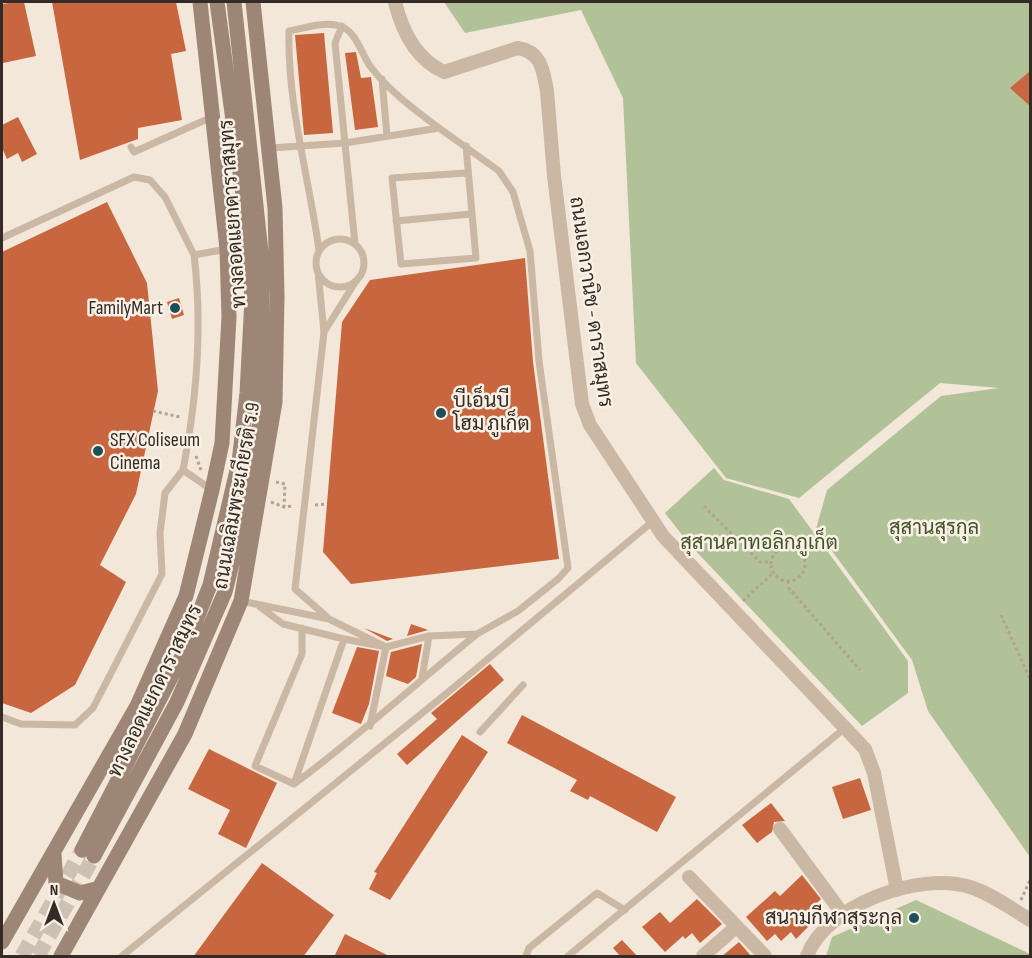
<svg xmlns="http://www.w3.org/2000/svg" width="1032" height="958" viewBox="0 0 1032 958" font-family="'Sofia Sans Condensed',Sarabun,sans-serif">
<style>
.green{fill:#b1c198}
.building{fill:#c8673f}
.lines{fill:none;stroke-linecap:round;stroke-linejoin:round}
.secondary-tunnel{stroke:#ccc1b4;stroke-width:15;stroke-dasharray:15 8;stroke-linecap:butt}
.path{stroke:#b5a18e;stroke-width:3;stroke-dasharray:3 3;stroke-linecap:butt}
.lane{stroke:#cab7a4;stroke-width:7}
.street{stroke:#cab7a4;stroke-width:14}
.secondary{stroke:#9d8676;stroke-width:15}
.poi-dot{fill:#1b5057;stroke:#f9f1e5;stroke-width:2}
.labels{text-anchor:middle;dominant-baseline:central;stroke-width:5;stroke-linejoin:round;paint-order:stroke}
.street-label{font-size:20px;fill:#352b26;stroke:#f9f1e5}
.poi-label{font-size:20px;fill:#352b26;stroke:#f9f1e5;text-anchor:end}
.park-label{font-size:20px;fill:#425429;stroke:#f9f1e5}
</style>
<rect width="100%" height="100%" fill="#f2e7d8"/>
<path class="green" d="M444,2H1030V857L928,711L912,660L816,529L827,490L941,396L999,388L940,383L799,498L726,478L636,363L623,98L581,10L465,33Z
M714,468L724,480L789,499L908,661V693L862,726L690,545L665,513Z
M916,900L1030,954V956H826L832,937Z"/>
<path class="building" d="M15,2H24L36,56L3,63L2,4Z
M52,2H176L186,51L171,54L182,120L138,128V139L80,160Z
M324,33L333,133L304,135L295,35Z
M356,52L361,78L371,77L378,127L355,130L345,53Z
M1030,71V106L1010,88Z
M18,117L37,154L22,162L18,153L7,159L2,148V125Z
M107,202L147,283L158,391L136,494L100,565L126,582L75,685L31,713L2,703V252Z
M525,258L533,362L559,559L351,584L323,552L342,322L370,280Z
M179,298L184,315L172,319L167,302Z
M411,624L428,630L407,636Z
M364,628L393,639L387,641Z
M422,644L416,677L408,684L386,676L391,652Z
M357,647L379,651L369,704L361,724L332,713Z
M490,664L504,680L407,765L397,754L437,719L431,713Z
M522,715L676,797L657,832L590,796L588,800L570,791L577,780L507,743Z
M462,735L488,752L390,900L369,889L377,873L374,872Z
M209,749L277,783L246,848L218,834L230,810L188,789Z
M860,778L871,810L843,819L832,787Z
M771,803L785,821L774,822L772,832L757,843L742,825Z
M262,863L334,915L303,957H193Z
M802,875L821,899L817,903L824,911L796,939L791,932L781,941L775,934L767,941L746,917L775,891L780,896Z
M697,899L722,924L700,943L692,933L685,939L683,936L665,952L642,927L660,912L670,923Z
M345,934L391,957H334Z
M622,940L638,957H621L613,948Z
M739,942L752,957H721Z"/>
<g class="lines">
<path class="secondary-tunnel" d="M22,956L82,850
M38,956L94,856"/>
<path class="path" d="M153,411L180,417
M196,456L201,470
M276,482L285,484L284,507
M271,502L284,507L294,506
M315,505L327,504
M704,506L760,562H770
M771 564a17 17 0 1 1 34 0a17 17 0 1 1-34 0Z
M788,581L789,588L860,670
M743,601L773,573
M1001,615L1030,679
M1021,900L1030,880"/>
<path class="lane" d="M342,26L335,43L355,244
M382,79L387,136
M466,146L476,258L401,264L392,178L466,173
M131,147L134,152L212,117
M396,221L471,214
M2,238L134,177L150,180L165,197L194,255L227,249
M316 263a24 24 0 1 1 48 0a24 24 0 1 1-48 0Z
M319,250C309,178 287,103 289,31C305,28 324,21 340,26C356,31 361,53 370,66C388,90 415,110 439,128
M194,255C203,328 197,398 183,470L212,490
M318,272L324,332L295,589L327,617
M324,332L356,281
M241,601L329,619L386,647L429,636L477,634L518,611L558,579L568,568L539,361L530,251L513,192L499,171L439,128L345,143L270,148
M260,607L283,624L344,639L294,784L255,766L302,654V628
M344,639L386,647L370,726
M422,678L429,636
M2,717L21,724L75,725L93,708L162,574L160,533L165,493L183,470
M480,732L523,685
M294,784C358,737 415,684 477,634
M122,956L447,693L652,522
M526,956L529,948L597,893L625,910
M568,956L845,728"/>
<path class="street" d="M395,2C402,31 416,59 444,72L518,48C542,52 543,71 547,91L554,176L582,404L590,425L663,536L865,749L874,773L897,890
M780,829L842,913
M689,877L765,956
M703,956L736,927
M807,956C826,905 919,871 970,887C990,893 1012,909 1030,920"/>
<path class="secondary" d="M82,850L183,654L210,585L239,462L247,393L252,299L246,217L217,2
M54,854L56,883L80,893L96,889
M94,856L177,702L225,592L247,504L261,413L262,261L234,2
M2,942L137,706L186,596L212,490L222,443L229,317L227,249L200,2
M61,956L185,734L241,601L275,402L277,296L275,208L253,2"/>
</g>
<g class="poi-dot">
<circle cx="175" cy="308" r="6"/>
<circle cx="441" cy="413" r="6"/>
<circle cx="98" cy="451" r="6"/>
<circle cx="914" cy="918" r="6"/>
</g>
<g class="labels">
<g class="street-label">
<text transform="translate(233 214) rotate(-94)">ทางลอดแยกดาราสมุทร</text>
<text transform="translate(591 302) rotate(82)">ถนนเอกวานิช - ดาราสมุทร</text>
<text transform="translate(237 496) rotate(-80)">ถนนเฉลิมพระเกียรติ ร.9</text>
<text transform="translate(155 691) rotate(-64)">ทางลอดแยกดาราสมุทร</text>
</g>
<g class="poi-label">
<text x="163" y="308">FamilyMart</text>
<text x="453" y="401" text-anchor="start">บีเอ็นบี<tspan x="453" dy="23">โฮม ภูเก็ต</tspan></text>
<text x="110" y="440" text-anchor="start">SFX Coliseum<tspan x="110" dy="23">Cinema</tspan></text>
<text x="902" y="918">สนามกีฬาสุระกุล</text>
</g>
<g class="park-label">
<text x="934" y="528">สุสานสุรกุล</text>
<text x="759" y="543">สุสานคาทอลิกภูเก็ต</text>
</g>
</g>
<rect width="1032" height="958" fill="none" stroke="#352b26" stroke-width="6"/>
<g transform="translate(54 904)" stroke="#f9f1e5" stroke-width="4.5" paint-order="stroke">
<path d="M0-4.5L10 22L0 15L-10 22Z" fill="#352b26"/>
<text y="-9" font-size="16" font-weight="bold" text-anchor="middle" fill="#352b26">N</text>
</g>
</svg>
